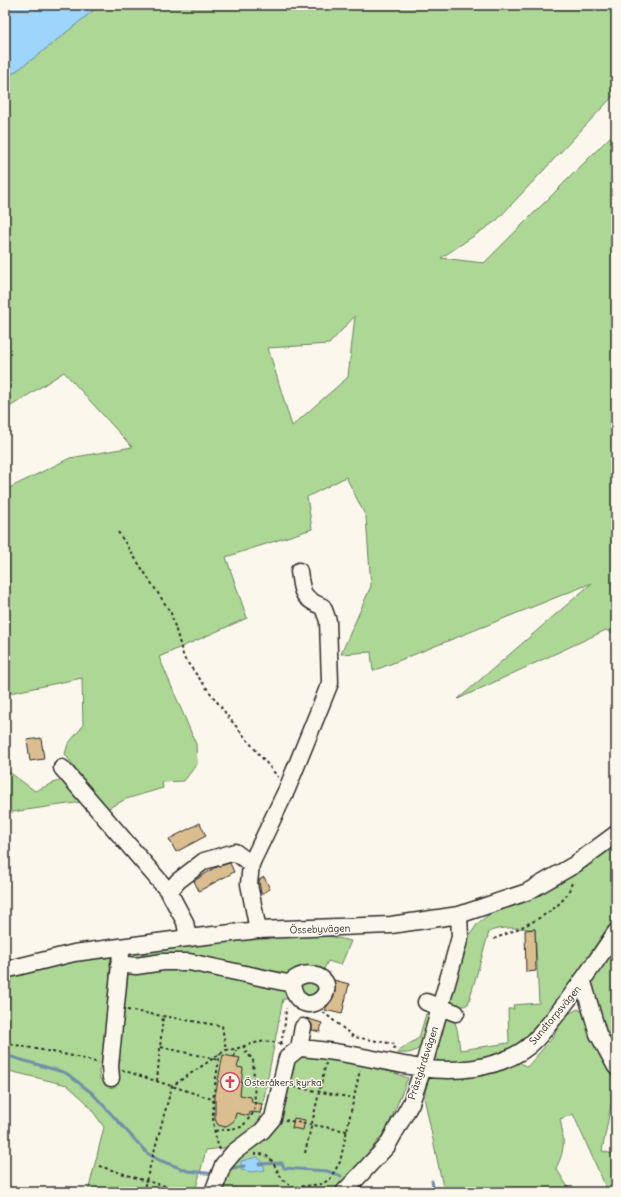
<svg xmlns="http://www.w3.org/2000/svg" width="621" height="1197" viewBox="0 0 621 1197" font-family="Delius,sans-serif">
<style>
.green{fill:#add795;stroke:#6c8160;fill-rule:evenodd}
.water{fill:#9ed5fd;stroke:#7091a9}
.lines{fill:none;stroke-linecap:round;stroke-linejoin:round}
.stream{stroke:#7091a9;stroke-width:3}
.building{fill:#dbbe8f;stroke:#2b2b2b}
.minor-casing{stroke:#2b2b2b;stroke-width:19}
.path{stroke:#2b2b2b;stroke-width:2;stroke-dasharray:3 3;stroke-linecap:butt}
.minor{stroke:#fbf7ec;stroke-width:16}
.labels{text-anchor:middle;dominant-baseline:central;stroke-width:3;stroke-linejoin:round;paint-order:stroke}
.street-label{font-size:10px;fill:#2b2b2b;stroke:#fbf7ec}
.poi-label{font-size:10px;fill:#2b2b2b;stroke:#fbf7ec;text-anchor:start}
</style>
<rect width="100%" height="100%" fill="#fbf7ec"/>
<filter id="ink" filterUnits="userSpaceOnUse"><feTurbulence type="fractalNoise" baseFrequency=".025" numOctaves="2"/><feDisplacementMap in="SourceGraphic" scale="8" xChannelSelector="R" yChannelSelector="G"/><feConvolveMatrix kernelMatrix="1 2 1 2 8 2 1 2 1" color-interpolation-filters="sRGB"/></filter>
<g filter="url(#ink)">
<path class="green" d="M100,5H616V93L496,221L441,258L484,263L616,131V636L606,630L458,699L592,583L373,671L371,652L341,654L371,586L366,517L346,477L307,497L312,529L226,557L247,618L159,657L196,744L197,764L184,781L162,782L163,788L126,799L105,810L65,754L68,744L83,726L82,678L5,694V490L70,458L132,447L64,372L5,410V79L38,55ZM355,316L348,377L292,426L268,348L329,344Z
M5,769L35,791L58,781L67,780L82,802L5,813Z
M616,842V915L545,1020L524,1046L489,1060L444,1063L439,1061L433,1055L445,1019L450,1016C459,1023 458,1040 460,1050L509,1043L508,1009H514L513,1005L539,1003L535,929C522,929 502,925 489,932L468,1004C460,1009 452,1006 449,998L467,939L478,923L494,911Z
M325,935L351,941L341,965L328,961L323,971L296,969L286,988L289,999H283L258,1129L232,1147L206,1150L195,1192H88L104,1127L86,1102L67,1085L5,1070V973L101,954L111,958L104,1055L99,1071L100,1079L112,1081L124,953L233,939Z
M616,940V1061L601,1021L590,977Z
M312,978L322,987L318,998L302,996L300,985L305,980Z
M578,1009L588,1015L616,1075V1092L611,1105L602,1151L616,1155V1192H608L573,1114L560,1119C564,1139 566,1149 556,1168L571,1192H444L424,1097L428,1081L433,1076L518,1061L527,1067L554,1036L562,1017Z
M430,1011H433C428,1033 427,1056 398,1053L399,1050L419,1038L426,1014Z
M304,1054L392,1072L408,1078L387,1129L346,1181L332,1192H219L225,1172L242,1151L262,1142L278,1125L295,1061Z"/>
<path class="water" d="M5,5H100L38,55L5,79Z
M257,1157L262,1161L265,1170L252,1172L241,1170V1161Z"/>
<g class="lines">
<path class="stream" d="M5,1055L66,1073L92,1093L147,1153L159,1160L188,1171L215,1174
M259,1164L282,1163L284,1168L327,1171L341,1176
M228,1169L244,1166
M432,1181L434,1192"/>
</g>
<path class="building" d="M41,738L44,759L30,761L27,740Z
M200,823L206,836L176,852L169,839Z
M230,863L234,872L199,891L194,881L214,868Z
M264,877L270,889L261,894L259,880Z
M535,929L536,971L526,972L525,930Z
M334,980L349,984L342,1014L325,1010L335,992Z
M306,1018L322,1023L320,1032L312,1030V1024Z
M223,1055L240,1058L237,1067L243,1068L240,1095L251,1097L252,1102L262,1104L260,1113L250,1112L249,1116L236,1113L234,1121L225,1127L218,1125L215,1119V1096Z
M294,1118L305,1120L303,1130L292,1128Z"/>
<g class="lines">
<g class="minor-casing">
<path id="minor" d="M62,768L169,892L185,922L188,938
M169,892L178,881L204,861L235,852L251,864
M258,930L249,884L251,864L287,789L330,683L328,621L323,607C301,598 302,592 299,571
M119,964L136,966L163,962H189L292,984C300,1027 346,989 317,976C308,972 301,975 293,980L292,984
M5,970L74,953L188,938L258,930L391,925L459,915L527,892L574,865L616,834
M583,982L598,1034L616,1067
M426,1002L456,1013
M299,1048L303,1027
M111,1078L110,1066L121,954
M213,1192L223,1165L234,1152L262,1131L273,1118L287,1058L299,1048C341,1050 381,1062 422,1068C455,1073 494,1069 522,1051C535,1043 544,1030 554,1018C576,990 596,962 616,932
M344,1192L387,1146L411,1103L423,1068L460,937L459,915"/>
</g>
<path class="path" d="M118,532L171,613L184,658L230,719L278,777
M494,939C517,929 570,910 572,880
M127,1010L222,1026L226,1050
M323,1012L354,1037L395,1044L394,1051
M5,1043L73,1056L99,1063
M281,1044L285,1023L286,1008
M161,1047L219,1060
M234,1057L236,1050
M122,1070L212,1099
M157,1081L163,1016
M294,1087L354,1098
M285,1120L347,1131
M215,1131L242,1127L254,1112L255,1103L253,1059L247,1054L243,1045
M220,1150C207,1118 215,1086 220,1053
M305,1153L326,1063
M254,1154C280,1151 271,1180 295,1187
M99,1166L146,1181L189,1192
M143,1192L172,1086L226,1050C246,1049 261,1035 283,1045
M284,1192L296,1187L322,1184L330,1179L340,1162L360,1070
M605,1192L616,1186"/>
<use href="#minor" class="minor"/>
</g>
</g>
<defs>
<g id="church-ring" transform="scale(1)"><circle r="9.5" fill="#fbf7ec" stroke="#d1495b" stroke-width="1.5"/><path d="M-1.2-6h2.4v3.5h3.3v2.4h-3.3V6h-2.4V-.1h-3.3v-2.4h3.3Z" fill="#d1495b"/></g>
</defs>
<g fill-rule="evenodd">
<use href="#church-ring" x="230" y="1082"/>
</g>
<g class="labels">
<g class="street-label">
<text transform="translate(320 929) rotate(-2)">Össebyvägen</text>
<text transform="translate(555 1015) rotate(-50)">Sundtorpsvägen</text>
<text transform="translate(423 1063) rotate(-72)">Prästgårdsvägen</text>
</g>
<g class="poi-label">
<text x="244" y="1082">Österåkers kyrka</text>
</g>
</g>
<rect width="621" height="1197" fill="none" stroke="#fbf7ec" stroke-width="20"/>
<rect x="10" y="10" width="601" height="1177" fill="none" stroke="#2b2b2b" stroke-width="1.5" filter="url(#ink)"/>
</svg>
